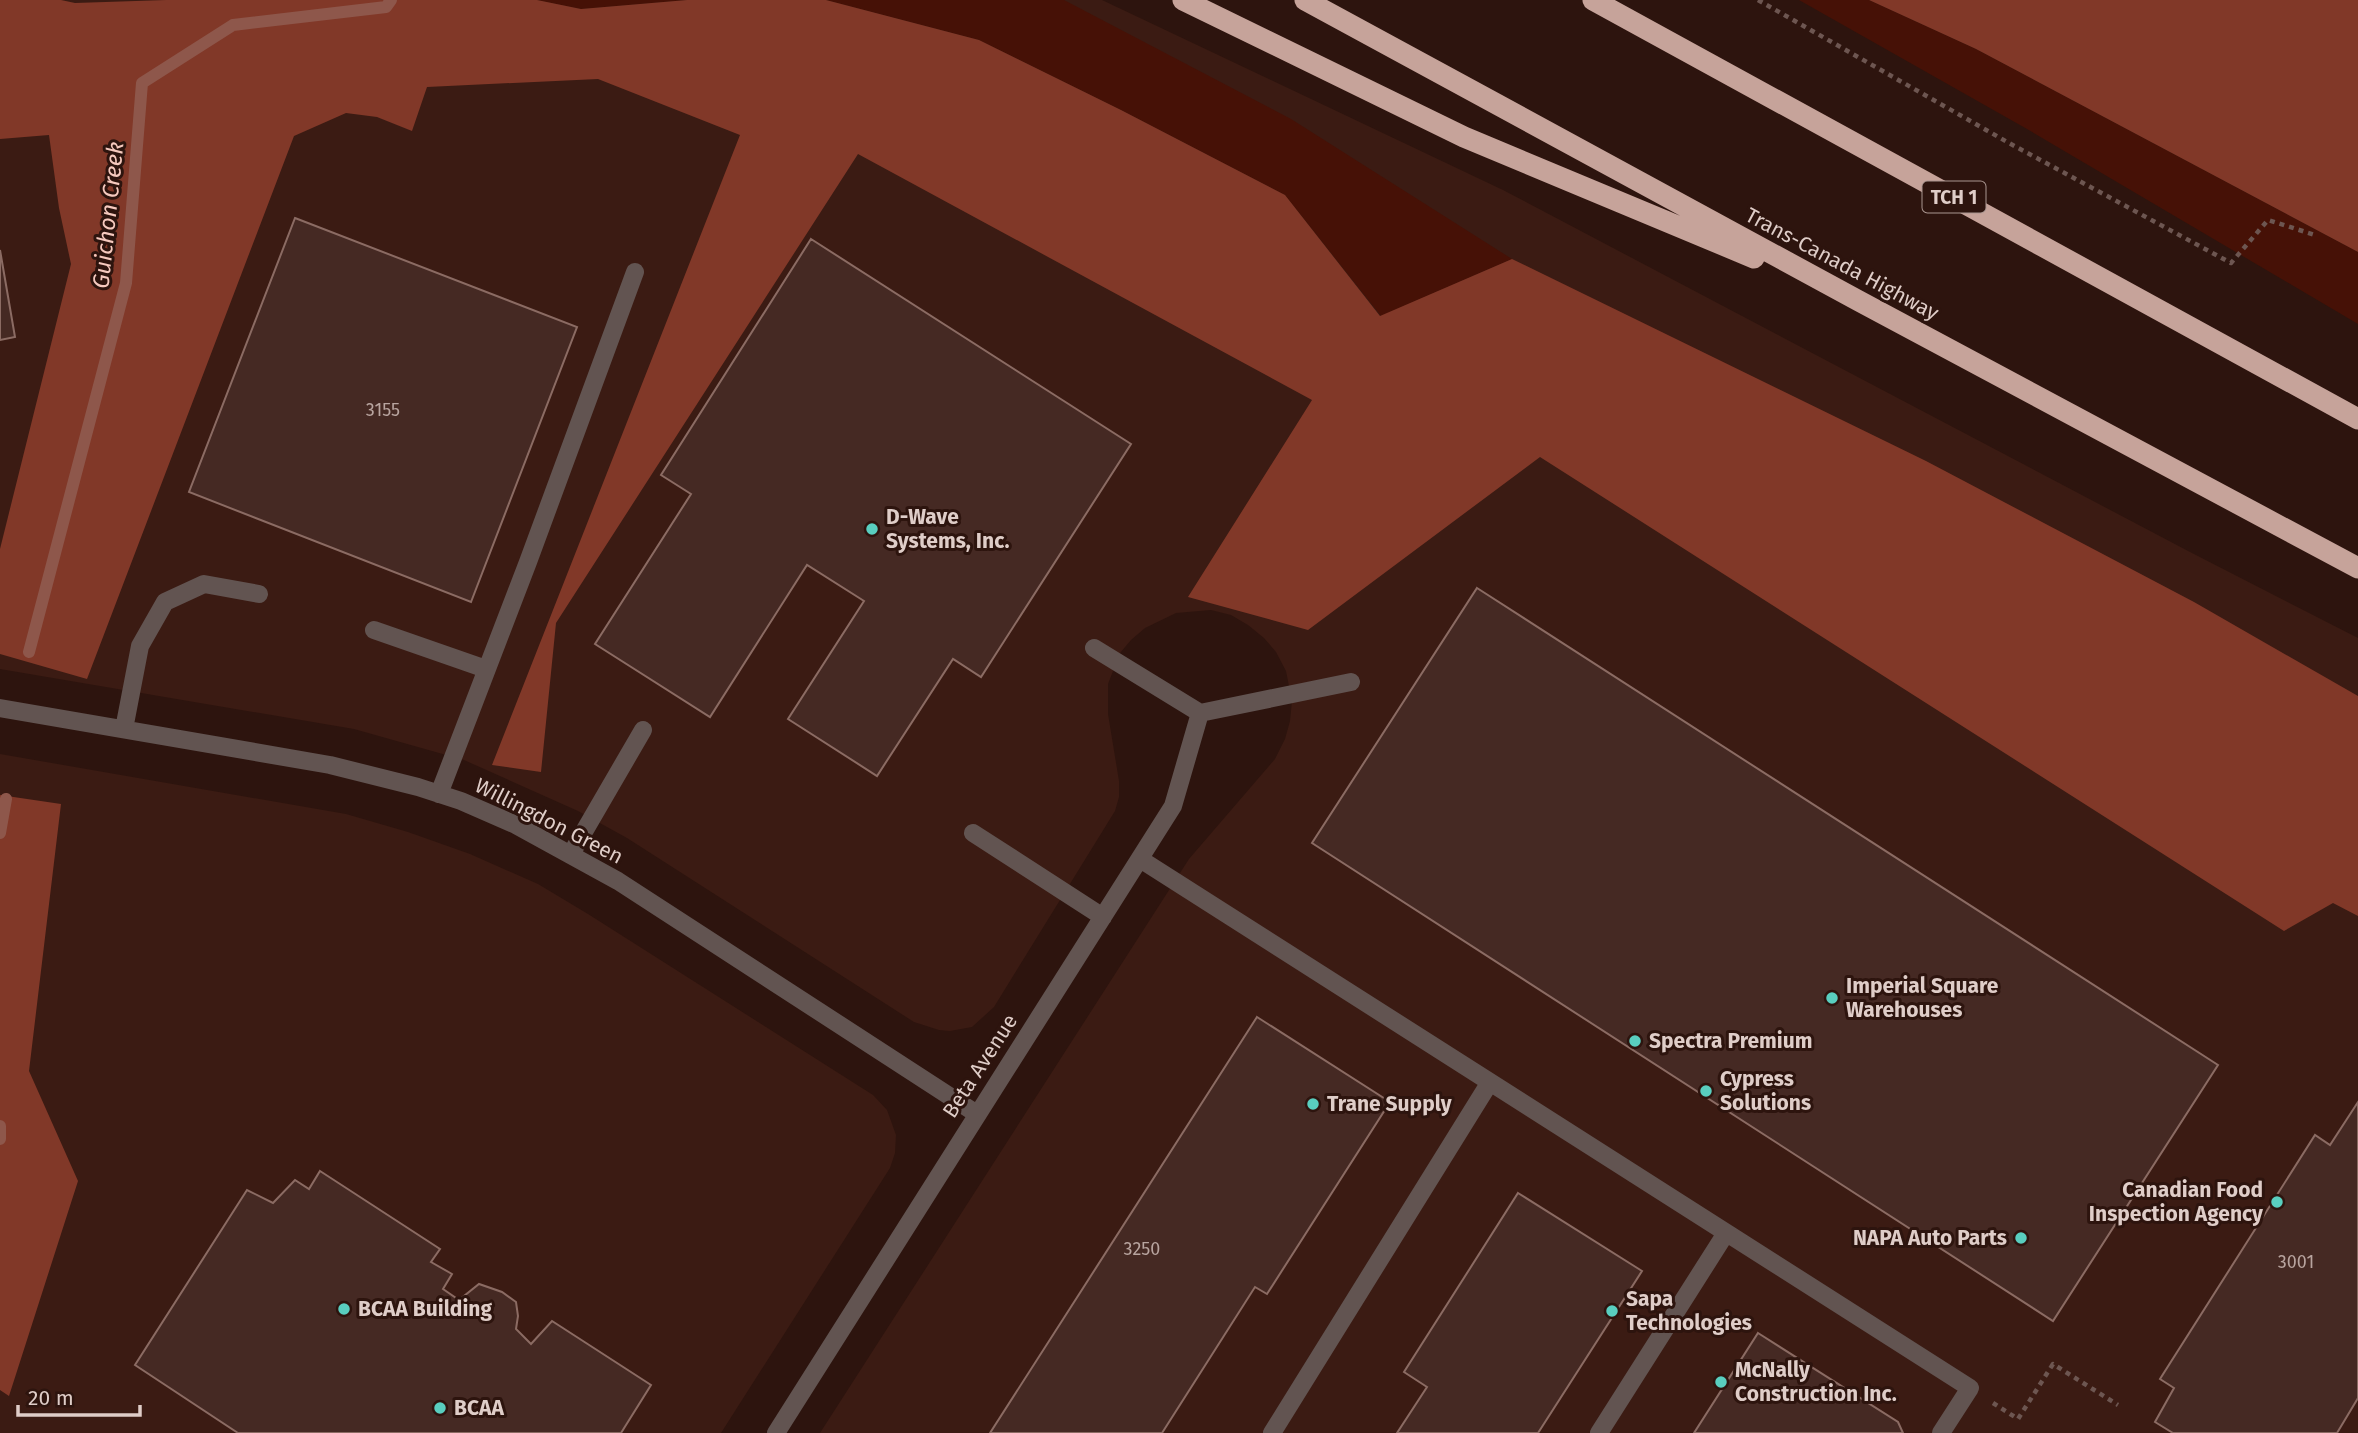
<svg xmlns="http://www.w3.org/2000/svg" width="2358" height="1433" viewBox="0 0 2358 1433" font-family="'Fira Sans',sans-serif">
<style>
.built{fill:#3b1b13}
.green{fill:#461106}
.forest{fill:#813828}
.lines{fill:none;stroke-linecap:round;stroke-linejoin:round}
.stream{stroke:#8e574b;stroke-width:12}
.building{fill:#452923;stroke:#8b6b63;stroke-width:2}
.path{stroke:#6d5651;stroke-width:4.5;stroke-dasharray:5 5;stroke-linecap:butt}
.minor{stroke:#625451;stroke-width:18}
.highway{stroke:#c6a39a;stroke-width:21}
.poi-dot{fill:#59cebf;stroke:#2d140e;stroke-width:2.5}
.labels{text-anchor:middle;dominant-baseline:central;stroke-width:6;stroke-linejoin:round;paint-order:stroke}
.number-label{font-size:18px;fill:#b8a49f}
.shield{fill:#2d140e;stroke:#aa9690;stroke-width:2}
.shield-label{font-size:19px;font-weight:bold;fill:#dfcdc8}
.street-label{font-size:21px;fill:#dfcdc8;stroke:#2d140e}
.poi-label{font-size:21px;font-weight:bold;fill:#dfcdc8;stroke:#2d140e;text-anchor:start}
.water-label{font-size:23px;font-style:italic;fill:#f6c9be;stroke:#2d140e}
</style>
<rect width="100%" height="100%" fill="#2d140e"/>
<path class="built" d="M0,0H1102L1503,190L2190,552L2358,638V1433H820L1189,859L1275,759L1285,739L1290,721L1292,701L1286,671L1276,652L1264,638L1248,625L1231,615L1211,610L1176,613L1145,628L1131,640L1120,653L1108,684V714L1119,781V797L1115,811L994,1007L972,1027L950,1031L939,1030L914,1022L627,838L578,811L464,760L354,729L0,669Z
M0,754L346,814L408,832L470,854L538,884L588,914L873,1095L887,1110L896,1135L895,1153L890,1168L721,1433H0Z"/>
<path class="green" d="M537,0H687L581,9Z
M826,0H1064L1291,119L1512,259L1381,316L1285,195L1121,110L979,40Z
M1799,0H1869L1976,49L2358,252V324L2027,129Z"/>
<path class="forest" d="M0,0H61L75,3L166,0H537L581,9L687,0H826L979,40L1121,110L1285,195L1380,316L1512,259L1926,461L2194,602L2358,696V916L2333,903L2284,931L1540,457L1308,630L1188,597L1312,400L858,154L556,623L541,772L492,765L740,135L598,79L427,87L412,131L377,117L346,113L294,136L87,679L0,654V549L71,264L59,208L49,135L0,139Z
M1869,0H2358V252L1976,49Z
M0,795L61,804L29,1071L78,1181L9,1396L0,1390Z"/>
<g class="lines">
<path class="stream" d="M29,652L126,283L142,83L233,25L386,7L391,0
M0,833L6,799
M0,1126V1139"/>
</g>
<path class="building" d="M295,218L577,327L471,602L189,492Z
M811,239L1131,444L981,677L953,659L877,776L788,719L864,601L807,565L710,717L595,644L691,494L661,475Z
M0,250L15,337L0,340Z
M1477,588L2218,1065L2053,1321L1312,843Z
M1257,1017L1390,1102L1267,1294L1255,1287L1162,1433H990Z
M2358,1102V1398L2337,1433H2173L2155,1422L2174,1388L2160,1379L2315,1135L2330,1145Z
M320,1171L440,1249L431,1262L452,1274L443,1289L459,1300L479,1284L502,1292L516,1302L518,1316L516,1329L531,1344L552,1321L651,1385L621,1433H238L135,1365L247,1190L273,1203L295,1180L309,1189Z
M1518,1193L1642,1271L1538,1433H1397L1427,1387L1404,1372Z
M1758,1333L1898,1422L1903,1433H1694Z"/>
<g class="lines">
<path class="path" d="M1758,0L2009,143L2231,263L2268,220L2315,235
M1993,1403L2018,1419L2053,1364L2118,1405"/>
<path class="minor" d="M374,630L486,669
M1094,648L1200,713L1351,682
M0,708L330,765L418,787L461,801L516,825L618,881L977,1114
M124,729L140,646L165,602L204,584L259,594
M439,794L528,562L635,272
M973,833L1103,917
M571,854L643,730
M1140,859L1970,1388L1941,1433
M776,1433L1173,806L1200,713
M1272,1433L1490,1082
M1599,1433L1726,1233"/>
<path class="highway" d="M1183,0L1464,137L1754,258
M1305,0L1859,301L2358,568
M1593,0L2358,419"/>
</g>
<g class="poi-dot">
<circle cx="872" cy="529" r="7"/>
<circle cx="1832" cy="998" r="7"/>
<circle cx="1635" cy="1041" r="7"/>
<circle cx="1706" cy="1091" r="7"/>
<circle cx="1313" cy="1104" r="7"/>
<circle cx="2277" cy="1202" r="7"/>
<circle cx="2021" cy="1238" r="7"/>
<circle cx="344" cy="1309" r="7"/>
<circle cx="1612" cy="1311" r="7"/>
<circle cx="1721" cy="1382" r="7"/>
<circle cx="440" cy="1408" r="7"/>
</g>
<g class="labels">
<g class="number-label">
<text x="383" y="410">3155</text>
<text x="1142" y="1249">3250</text>
<text x="2296" y="1262">3001</text>
</g>
<rect class="shield" x="1922.5" y="181.5" width="63" height="31" rx="5"/>
<g class="shield-label">
<text x="1954" y="197">TCH 1</text>
</g>
<g class="street-label">
<text transform="translate(1842 264) rotate(28)">Trans-Canada Highway</text>
<text transform="translate(549 821) rotate(27)">Willingdon Green</text>
<text transform="translate(980 1066) rotate(-57)">Beta Avenue</text>
</g>
<g class="poi-label">
<text x="886" y="517">D-Wave<tspan x="886" dy="24">Systems, Inc.</tspan></text>
<text x="1846" y="986">Imperial Square<tspan x="1846" dy="24">Warehouses</tspan></text>
<text x="1649" y="1041">Spectra Premium</text>
<text x="1720" y="1079">Cypress<tspan x="1720" dy="24">Solutions</tspan></text>
<text x="1327" y="1104">Trane Supply</text>
<text x="2263" y="1190" text-anchor="end">Canadian Food<tspan x="2263" dy="24">Inspection Agency</tspan></text>
<text x="2007" y="1238" text-anchor="end">NAPA Auto Parts</text>
<text x="1626" y="1299">Sapa<tspan x="1626" dy="24">Technologies</tspan></text>
<text x="358" y="1309">BCAA Building</text>
<text x="1735" y="1370">McNally<tspan x="1735" dy="24">Construction Inc.</tspan></text>
<text x="454" y="1408">BCAA</text>
</g>
<g class="water-label">
<text transform="translate(108 215) rotate(-84)">Guichon Creek</text>
</g>
</g>
<path d="M18 1405v10h122v-10" fill="none" stroke="#dfcdc8" stroke-width="3.5"/>
<text x="28" y="1405" font-size="21" fill="#dfcdc8" stroke="#2d140e" stroke-width="5" paint-order="stroke">20 m</text>
</svg>
